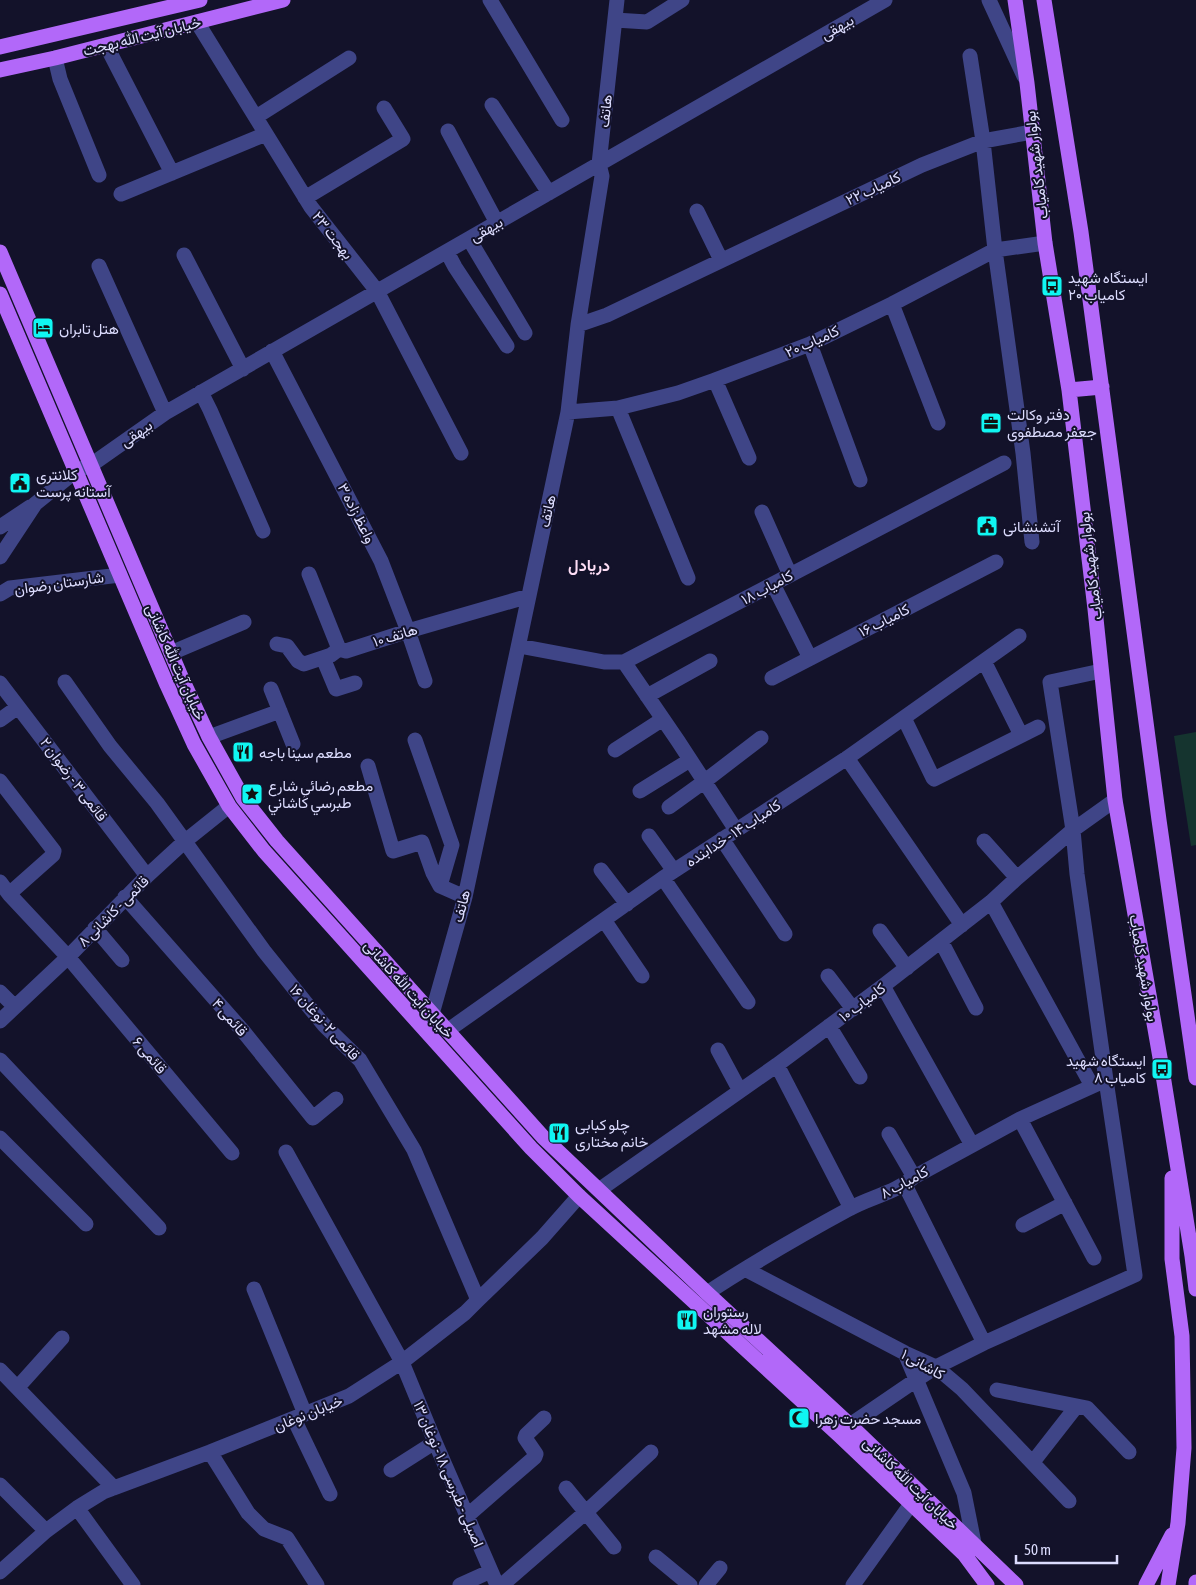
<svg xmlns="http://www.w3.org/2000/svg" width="1196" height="1585" viewBox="0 0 1196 1585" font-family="'Asap Condensed',Vazirmatn,sans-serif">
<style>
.green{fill:#15342f}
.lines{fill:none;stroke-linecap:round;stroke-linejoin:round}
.minor{stroke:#3f4587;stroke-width:15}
.major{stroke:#b268f9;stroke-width:15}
.labels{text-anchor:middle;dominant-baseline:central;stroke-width:4;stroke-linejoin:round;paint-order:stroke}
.street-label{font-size:15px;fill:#dcdcfe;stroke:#13122a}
.poi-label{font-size:15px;fill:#dcdcfe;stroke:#13122a;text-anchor:start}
.neighbourhood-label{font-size:16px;font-weight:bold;fill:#fedef6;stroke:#13122a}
</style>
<rect width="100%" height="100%" fill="#13122a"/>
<path class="green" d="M1196,732V845L1191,846L1174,736Z"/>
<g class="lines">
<path class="minor" d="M490,0L562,120
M989,0L1024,76
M615,20L647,22L682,0
M197,22L311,207L377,291L461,453
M106,45L172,173
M970,56L983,141L995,250L1023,453L1032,542
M55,58L60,79L99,175
M492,105L549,193
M256,117L349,58
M448,131L497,223
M121,194L266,134
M305,198L403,139L384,108
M697,211L721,260
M469,239L525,333
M447,252L455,267L507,346
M184,255L243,369
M99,266L165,413
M892,304L938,423
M578,325L607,315L922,165L983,141L1032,132
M810,344L860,480
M272,351L381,561L408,631L425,681
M715,380L749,458
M201,392L210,410L263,531
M618,408L688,578
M568,412L618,408L678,393L715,380L810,344L892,304L995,250L1045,243
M762,512L790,575
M0,527L30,507
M0,557L35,504L76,471L91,465L165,413L885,0
M309,574L339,649L346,651L408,631L529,596
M773,584L810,658
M0,594L10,588L120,575
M277,644L287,646L298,661L304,664L331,655L339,649
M519,646L604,662H624L1004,463
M171,653L244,622
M323,658L336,689L355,683
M984,661L1021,735
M624,662L678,741L736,830
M772,678L996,562
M65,682L110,746L157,803L264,951L305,1002L324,1025L360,1060L414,1150L478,1300
M0,683L147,876
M271,689L293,744
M647,696L710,661
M904,718L933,778L934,779L1038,727
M0,720L18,707
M209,737L280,711
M415,740L452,845L440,886
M615,750L663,719
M847,758L962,925
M368,766L393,851L422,842L433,873L440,886L465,897
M0,781L54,851L53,855L9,894
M640,791L690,760
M669,807L705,781L761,738
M649,836L674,871
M722,839L785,934
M984,841L1017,878
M601,870L627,904
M663,878L748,1002
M0,882L9,894L68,957L232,1153
M125,897L243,1031L313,1118L336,1099
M991,902L1092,1086
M604,920L642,976
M95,928L122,960
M880,931L907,968
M941,941L976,1008
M828,976L853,1009
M883,986L972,1145
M0,992L15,1007
M0,1021L68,957L147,876L184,842L229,806
M424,1021L432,1014L465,897L568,412L578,325L602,176L599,164L617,0
M829,1026L860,1077
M447,1031L663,878L847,758L1019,636
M718,1050L740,1091
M0,1060L159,1228
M777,1065L851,1208
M1020,1119L1094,1258
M889,1134L914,1177
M0,1138L86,1224
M286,1152L402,1362L435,1442L497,1585
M905,1185L984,1343
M599,1190L777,1065L883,986L991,902L1017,878L1073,830L1115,800
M1023,1225L1065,1203
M745,1269L905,1353L936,1367L962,1389L1069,1501
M254,1289L305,1414
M707,1293C753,1263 801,1235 849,1209C870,1197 895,1193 914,1177L1020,1119L1106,1080
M905,1353L964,1493L974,1543
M0,1370L114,1488
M18,1387L62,1338
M997,1390L1087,1408L1129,1452
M294,1419L330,1494
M850,1425L916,1380L936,1367L984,1343L1135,1275L1106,1080L1077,874L1073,830L1050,682L1101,671
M210,1452L248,1513L264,1529L287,1538L317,1585
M1033,1462L1076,1407
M391,1470L435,1442
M0,1485L46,1531
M566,1488L614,1547
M77,1508L133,1585
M467,1516L535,1457L536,1454L525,1438L526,1435L544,1418
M656,1557L690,1585
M0,1572L46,1531L77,1508L103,1492L210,1452L349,1396L402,1362L465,1313L478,1300L542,1238L579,1196
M460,1585L491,1571
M502,1585L586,1512L651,1452
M706,1585L720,1568
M853,1585L911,1504"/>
<path class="major" d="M1015,0L1027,83L1045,243L1069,390L1095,609L1115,800L1162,1069L1192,1256L1196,1289
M1044,0L1081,232L1159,820L1196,1078
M0,47L200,0
M0,70L55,58L283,0
M0,252L182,679L209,737L243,798L277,841L543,1137L707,1293L850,1425L1016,1585
M0,294L167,685L194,744L229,806L264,851L531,1148L579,1196L840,1436L964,1554L987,1585
M1069,390L1102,387
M1146,1585L1172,1535
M1168,1585L1178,1523L1184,1448L1182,1336L1172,1259V1178
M1196,1585V1582"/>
</g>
<defs>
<g id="bus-square" transform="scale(1.125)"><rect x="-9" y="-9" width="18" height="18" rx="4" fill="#10f6f2" stroke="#13122a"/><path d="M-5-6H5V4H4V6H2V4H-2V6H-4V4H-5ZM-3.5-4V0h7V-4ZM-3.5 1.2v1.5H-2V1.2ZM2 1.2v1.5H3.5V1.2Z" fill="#111"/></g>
<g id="hotel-square" transform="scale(1.125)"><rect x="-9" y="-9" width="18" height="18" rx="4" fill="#10f6f2" stroke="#13122a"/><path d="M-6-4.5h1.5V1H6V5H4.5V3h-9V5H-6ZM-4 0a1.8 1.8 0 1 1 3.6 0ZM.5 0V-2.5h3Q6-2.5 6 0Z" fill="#111"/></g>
<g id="office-square" transform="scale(1.125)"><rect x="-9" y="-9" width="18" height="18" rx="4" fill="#10f6f2" stroke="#13122a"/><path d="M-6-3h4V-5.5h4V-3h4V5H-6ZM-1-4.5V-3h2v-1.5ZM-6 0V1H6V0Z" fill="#111"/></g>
<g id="civic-square" transform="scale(1.125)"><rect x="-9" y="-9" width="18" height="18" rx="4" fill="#10f6f2" stroke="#13122a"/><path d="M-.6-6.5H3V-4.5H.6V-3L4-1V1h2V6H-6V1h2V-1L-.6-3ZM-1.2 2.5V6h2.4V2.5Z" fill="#111"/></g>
<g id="restaurant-square" transform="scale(1.125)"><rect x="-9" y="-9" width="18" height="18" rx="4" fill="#10f6f2" stroke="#13122a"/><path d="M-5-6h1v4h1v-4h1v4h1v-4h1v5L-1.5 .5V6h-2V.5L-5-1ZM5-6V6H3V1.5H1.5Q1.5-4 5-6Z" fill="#111"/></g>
<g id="sight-square" transform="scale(1.125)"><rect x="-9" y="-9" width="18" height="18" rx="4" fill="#10f6f2" stroke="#13122a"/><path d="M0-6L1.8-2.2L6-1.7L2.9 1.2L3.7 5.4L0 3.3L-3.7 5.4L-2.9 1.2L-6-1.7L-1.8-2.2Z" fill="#111"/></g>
<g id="mosque-square" transform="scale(1.125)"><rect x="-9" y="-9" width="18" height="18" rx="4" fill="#10f6f2" stroke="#13122a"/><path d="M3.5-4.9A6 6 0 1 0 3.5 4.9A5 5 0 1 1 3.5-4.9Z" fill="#111"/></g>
</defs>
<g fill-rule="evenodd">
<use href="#bus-square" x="1052" y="286"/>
<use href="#hotel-square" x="43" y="328"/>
<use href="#office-square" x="991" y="423"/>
<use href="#civic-square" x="20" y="483"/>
<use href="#civic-square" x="987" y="526"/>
<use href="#restaurant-square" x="243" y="752"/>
<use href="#sight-square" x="252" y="794"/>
<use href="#bus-square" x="1162" y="1069"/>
<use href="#restaurant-square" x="559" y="1133"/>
<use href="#restaurant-square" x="687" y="1320"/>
<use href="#mosque-square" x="799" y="1418"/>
</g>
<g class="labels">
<g class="street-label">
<text transform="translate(837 27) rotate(-30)">بیهقی</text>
<text transform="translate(142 36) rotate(-14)">خیابان آیت الله بهجت</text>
<text transform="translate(605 111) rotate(-84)">هاتف</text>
<text transform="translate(1036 165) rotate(-97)">بولوار شهید کامیاب</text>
<text transform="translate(873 188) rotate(-25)">کامیاب ۲۲</text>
<text transform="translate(486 229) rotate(-30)">بیهقی</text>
<text transform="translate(333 235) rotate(52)">بهجت ۲۳</text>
<text transform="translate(812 341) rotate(-24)">کامیاب ۲۰</text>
<text transform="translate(136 433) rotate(-35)">بیهقی</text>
<text transform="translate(547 511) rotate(-78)">هاتف</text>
<text transform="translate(357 513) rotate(63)">واعظ زاده ۳</text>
<text transform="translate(1090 566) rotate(-97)">بولوار شهید کامیاب</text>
<text transform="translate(59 583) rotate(-8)">شارستان رضوان</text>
<text transform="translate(767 587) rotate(-28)">کامیاب ۱۸</text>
<text transform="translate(884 620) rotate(-27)">کامیاب ۱۶</text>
<text transform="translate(395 635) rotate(-17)">هاتف ۱۰</text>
<text transform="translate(176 662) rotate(66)">خیابان آیت الله کاشانی</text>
<text transform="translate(74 779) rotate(53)">قائمی ۳ - رضوان ۲</text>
<text transform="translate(733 833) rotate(-33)">کامیاب ۱۴ - خدابنده</text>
<text transform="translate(461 906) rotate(-76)">هاتف</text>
<text transform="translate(113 911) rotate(-45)">قائمی - کاشانی ۸</text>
<text transform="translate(1144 968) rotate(80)">بولوار شهید کامیاب</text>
<text transform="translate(409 989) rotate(48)">خیابان آیت الله کاشانی</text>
<text transform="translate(862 1002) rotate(-37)">کامیاب ۱۰</text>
<text transform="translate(230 1017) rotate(49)">قائمی ۴</text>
<text transform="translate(325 1022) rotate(48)">قائمی ۲- نوغان ۱۶</text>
<text transform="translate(150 1055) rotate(50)">قائمی ۶</text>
<text transform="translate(904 1182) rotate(-28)">کامیاب ۸</text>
<text transform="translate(923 1364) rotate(29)">کاشانی ۱</text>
<text transform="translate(308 1413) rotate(-22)">خیابان نوغان</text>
<text transform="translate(449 1474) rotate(67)">اصیلی - طبرسی ۱۸ - نوغان ۱۳</text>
<text transform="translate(911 1483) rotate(44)">خیابان آیت الله کاشانی</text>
</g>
<g class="poi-label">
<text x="1068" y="277">ایستگاه شهید<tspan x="1068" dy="17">کامیاب ۲۰</tspan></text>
<text x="59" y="328">هتل تابران</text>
<text x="1007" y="414">دفتر وکالت<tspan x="1007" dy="17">جعفر مصطفوی</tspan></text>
<text x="36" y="474">کلانتری<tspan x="36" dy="17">آستانه پرست</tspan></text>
<text x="1003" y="526">آتشنشانی</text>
<text x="259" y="752">مطعم سينا باجه</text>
<text x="268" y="785">مطعم رضائي شارع<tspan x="268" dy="17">طبرسي كاشاني</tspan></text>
<text x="1146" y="1060" text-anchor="end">ایستگاه شهید<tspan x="1146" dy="17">کامیاب ۸</tspan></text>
<text x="575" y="1124">چلو کبابی<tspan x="575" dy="17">خانم مختاری</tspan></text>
<text x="703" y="1311">رستوران<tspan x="703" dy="17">لاله مشهد</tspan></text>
<text x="815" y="1418">مسجد حضرت زهرا</text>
</g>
<g class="neighbourhood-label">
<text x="589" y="565">دریادل</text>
</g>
</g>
<path d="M1016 1555v8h101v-8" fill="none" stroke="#dcdcfe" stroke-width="2.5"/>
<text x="1024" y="1555" font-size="15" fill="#dcdcfe" stroke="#13122a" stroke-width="4" paint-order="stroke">50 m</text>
</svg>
